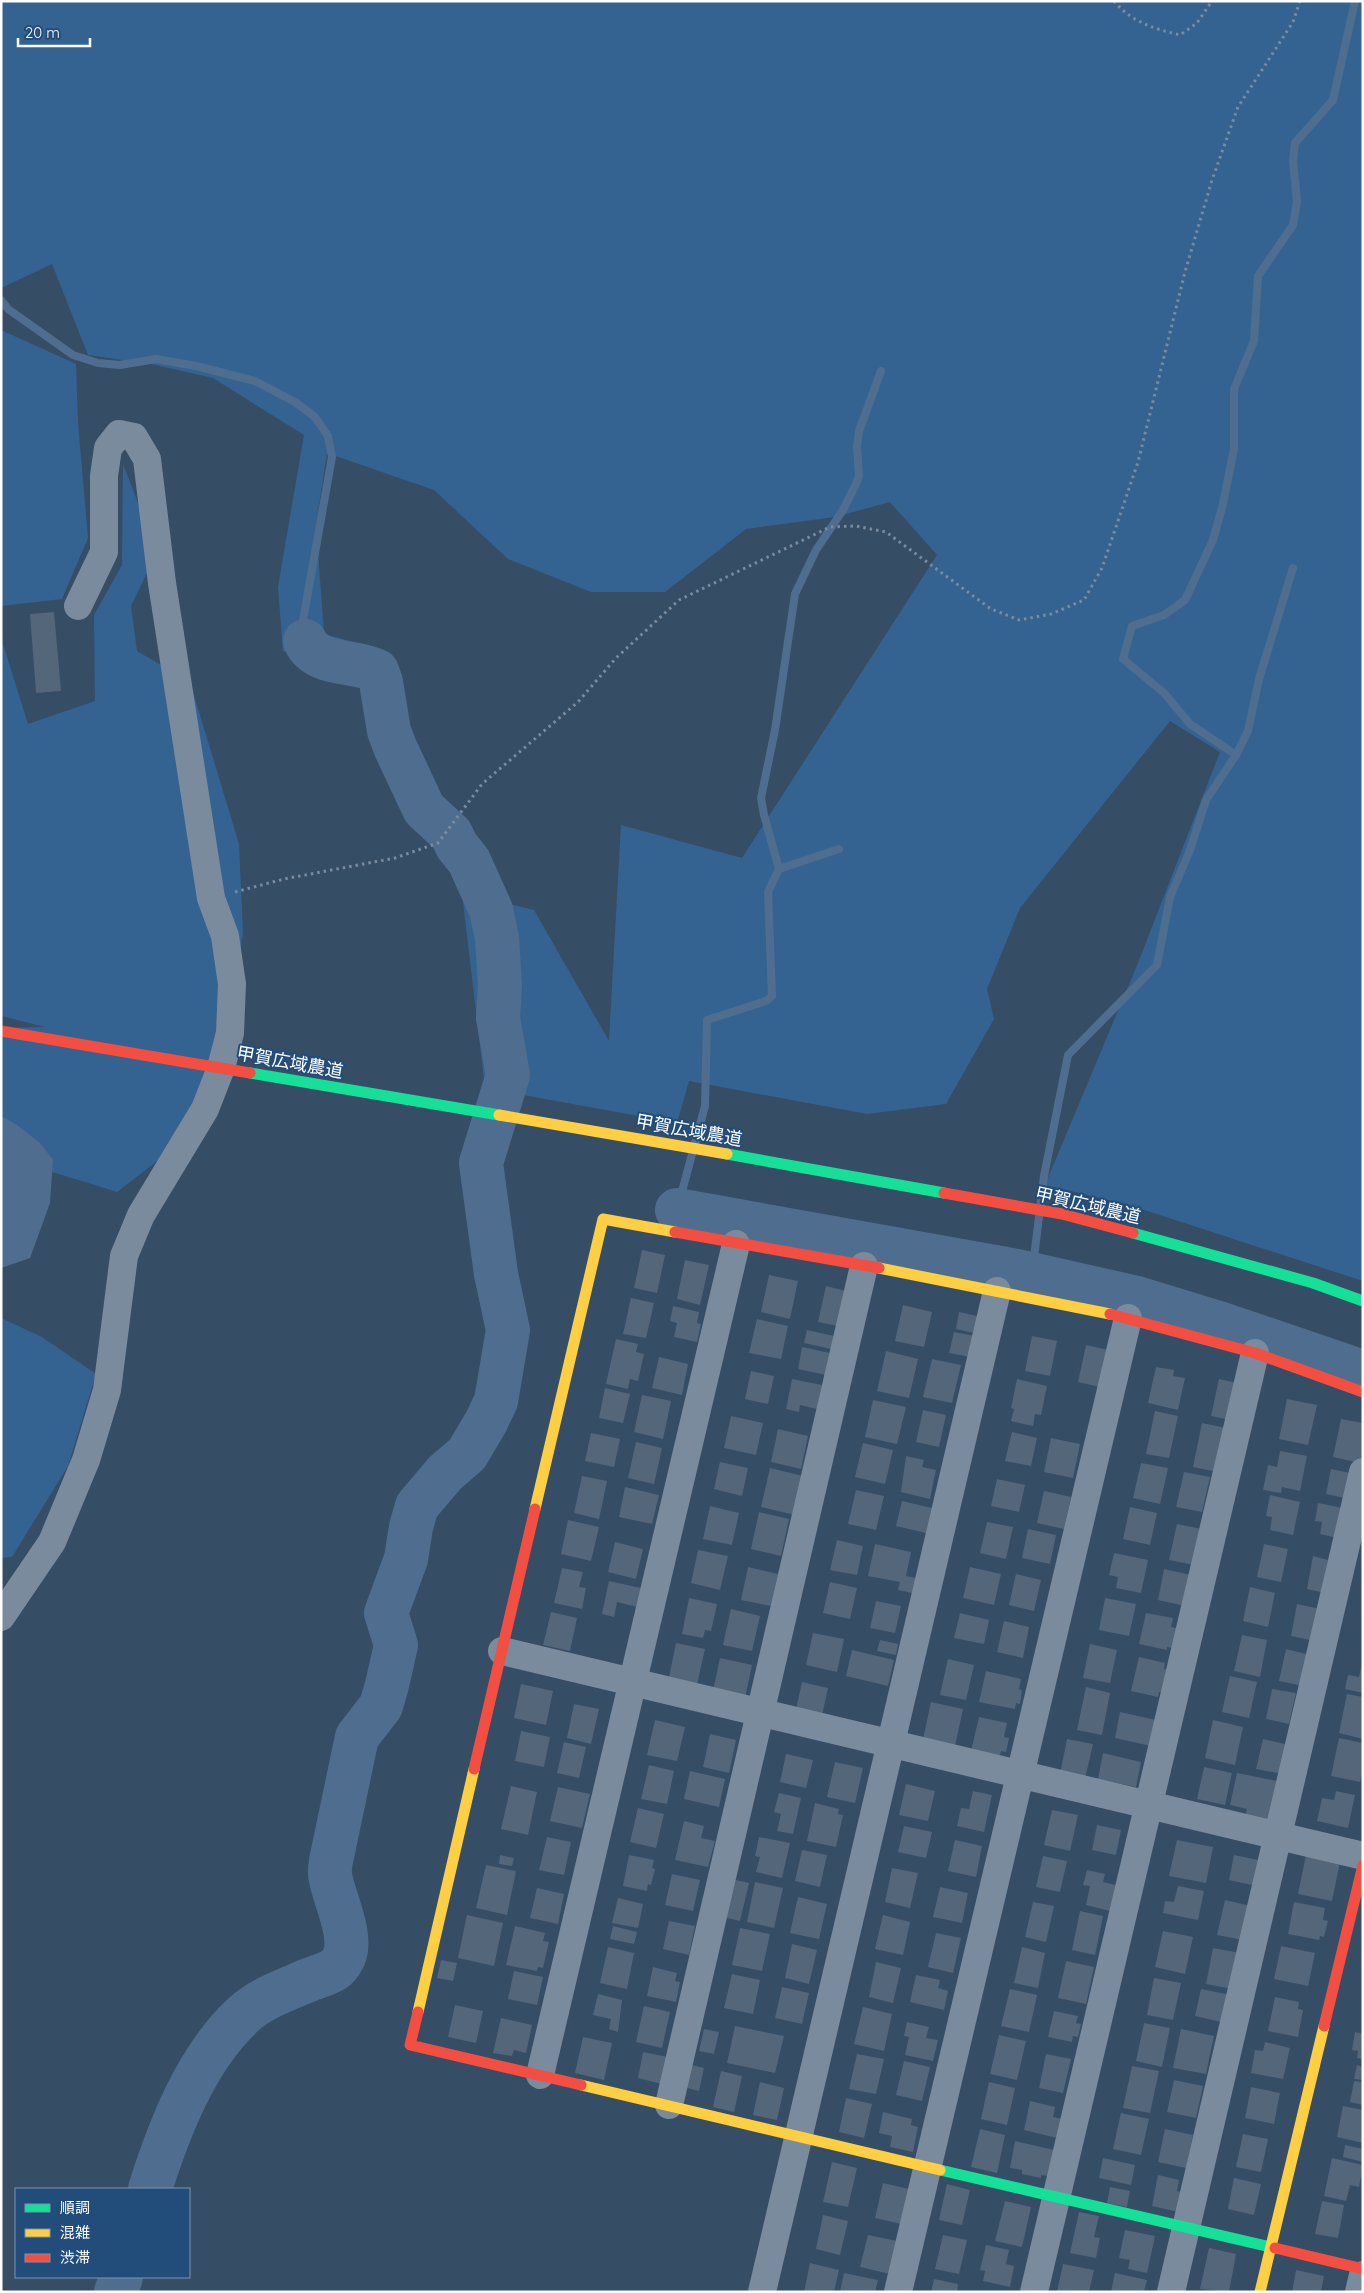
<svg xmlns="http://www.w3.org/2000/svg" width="1364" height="2293" viewBox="0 0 1364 2293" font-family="Quicksand,'Noto Sans JP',sans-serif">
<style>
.green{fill:#356391}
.water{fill:#4f6e8f}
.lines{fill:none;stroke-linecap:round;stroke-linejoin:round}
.stream{stroke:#4f6e8f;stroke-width:8}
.river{stroke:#4f6e8f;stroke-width:44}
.building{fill:#53667a}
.path{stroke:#7a8b9d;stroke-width:3;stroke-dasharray:2.5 4;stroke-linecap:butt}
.street{stroke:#7a8b9d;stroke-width:28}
.fast{stroke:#16e098;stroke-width:11}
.slow{stroke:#ffcf43;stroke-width:11}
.jam{stroke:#f24e42;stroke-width:11}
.labels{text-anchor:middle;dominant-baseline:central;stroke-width:4;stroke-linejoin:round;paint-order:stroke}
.street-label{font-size:18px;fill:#fff;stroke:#224c7a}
</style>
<rect width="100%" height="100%" fill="#364d66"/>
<path class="green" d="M1,1H1363V1281L1126,1204L1045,1185L1138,963L1220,752L1170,721L1020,908L987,989L994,1019L946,1104L867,1114L689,1081L677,1123L485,1088L462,893L534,910L609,1041L621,825L742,858L937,555L890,502L835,517L746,529L665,592H591L508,559L434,490L327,453L316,525L324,634L357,643L339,673L283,651L278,587L304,435L213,378L151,364L88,355L52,264L1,288Z
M1,330L76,364L78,423L88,538L62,599L1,606Z
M123,464L157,552L131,606L137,651L190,682L239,844L243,933L228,1029L195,1132L117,1192L30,1165L1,1149V1028L45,1027L1,1016V638L28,724L95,701L94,615L122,565Z
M1,1318L42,1337L96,1374L68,1466L12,1557L1,1558Z"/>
<path class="water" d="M1,1116L17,1125L40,1143L53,1160L50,1203L30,1258L1,1268Z"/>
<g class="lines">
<path class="stream" d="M1,300L8,309L73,355L98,363L120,365L156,359L196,366L255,381L295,402L315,417L328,436L332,457L302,626L305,641
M1236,755L1190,724L1164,693L1123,659L1132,626L1164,615L1185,600L1213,540L1223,504L1234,449V389L1254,341L1258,276L1293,225L1297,202L1293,161L1295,143L1333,100L1355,1
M779,869L839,849
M677,1210L705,1106L707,1020L766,1001L772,996L768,892L779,869L764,815L761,798L775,730L795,594L816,550L843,510L856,484L859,476L857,447L859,431L881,371
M1032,1274L1044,1176L1068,1055L1157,965L1170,897L1190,850L1206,800L1236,755L1248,731L1259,679L1293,568"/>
<path class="river" d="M677,1210L1017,1271L1137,1298L1222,1324L1363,1372
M150,2189C169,2129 196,2058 244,2014C263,1997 288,1989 311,1979C319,1976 328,1974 335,1969C339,1967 342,1961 344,1957C353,1936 335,1900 331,1880C329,1874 330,1867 331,1861L357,1737L381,1706L387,1685L396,1645L386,1613L406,1559L411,1527L417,1506L445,1473L467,1454L486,1422L496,1401L508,1330L496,1274L481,1163L508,1075L498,1018L500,985L497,938L491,910L469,861L457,846L451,834L424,809L395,747L389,731L381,682L377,671C354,659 317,667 305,641
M116,2292L121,2277"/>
</g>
<path class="building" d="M54,612L61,691L36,693L30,614Z
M642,1250L665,1255L657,1293L634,1288Z
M685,1260L709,1265L700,1305L677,1299Z
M769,1275L798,1281L790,1319L761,1312Z
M826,1286L850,1292L843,1327L818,1322Z
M631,1298L654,1303L646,1338L623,1334Z
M903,1305L932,1312L924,1347L895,1341Z
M673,1306L699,1312L697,1323L701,1324L697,1342L674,1337L677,1323L670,1321Z
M959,1312L986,1318L983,1335L956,1329Z
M757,1319L788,1326L781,1359L749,1353Z
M807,1330L834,1336L831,1349L804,1343Z
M954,1332L975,1336L970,1357L949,1353Z
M1032,1336L1057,1341L1050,1376L1025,1371Z
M616,1339L638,1344L636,1352L644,1354L638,1381L630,1379L628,1389L606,1384Z
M1086,1345L1113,1351L1104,1388L1078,1382Z
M802,1347L830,1353L826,1375L798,1369Z
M886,1351L918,1359L909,1398L877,1391Z
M659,1357L688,1364L682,1395L652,1388Z
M932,1359L961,1365L952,1403L923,1397Z
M1156,1367L1174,1370L1173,1376L1185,1378L1178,1410L1148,1403Z
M751,1371L774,1376L768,1404L745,1399Z
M792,1379L822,1385L817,1409L800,1405L799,1412L786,1409Z
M1017,1379L1047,1386L1041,1415L1035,1414L1033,1426L1011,1421L1014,1409L1011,1408Z
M1219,1379L1242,1384L1235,1421L1211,1416Z
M605,1388L630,1394L623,1423L599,1418Z
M642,1395L671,1401L663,1439L634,1432Z
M1287,1399L1317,1405L1308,1445L1279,1439Z
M873,1400L906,1407L897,1444L865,1437Z
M923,1410L946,1415L939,1447L916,1442Z
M1155,1411L1178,1416L1169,1458L1146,1454Z
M731,1416L763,1423L756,1455L724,1448Z
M1341,1419L1363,1423V1448L1360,1463L1333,1457Z
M1202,1423L1226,1428L1217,1472L1193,1467Z
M778,1429L808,1436L801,1469L771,1462Z
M1012,1432L1037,1438L1031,1466L1005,1461Z
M591,1433L620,1439L614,1467L585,1461Z
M1051,1438L1080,1444L1073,1478L1044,1472Z
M636,1442L662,1448L654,1484L628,1478Z
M863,1443L893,1450L885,1484L855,1477Z
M1280,1451L1307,1456L1300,1491L1282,1487L1281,1493L1263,1490L1268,1465L1277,1467Z
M906,1456L924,1460L922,1467L936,1470L930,1499L901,1492Z
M720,1462L748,1468L742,1496L714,1489Z
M1141,1463L1168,1468L1160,1504L1133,1498Z
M770,1468L803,1476L795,1515L761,1507Z
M1331,1469L1355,1474L1349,1499L1326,1494Z
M1184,1472L1210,1477L1202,1512L1176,1507Z
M582,1476L607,1481L599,1519L574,1513Z
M997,1479L1025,1485L1019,1512L991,1506Z
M625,1487L659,1495L652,1524L619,1517Z
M856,1490L884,1496L876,1530L848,1524Z
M1044,1491L1071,1497L1064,1529L1037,1523Z
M1270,1495L1300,1502L1293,1535L1270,1530L1272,1517L1266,1516Z
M902,1501L932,1508L926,1533L896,1526Z
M1318,1503L1348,1509L1342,1539L1320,1534L1322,1522L1315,1521Z
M710,1506L739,1513L732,1545L703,1539Z
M1130,1507L1157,1513L1150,1545L1123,1539Z
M759,1512L789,1519L781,1556L751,1549Z
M568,1520L599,1527L591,1561L561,1554Z
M987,1522L1013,1527L1006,1559L980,1553Z
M1177,1524L1202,1529L1194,1565L1169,1560Z
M1028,1529L1056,1535L1050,1564L1022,1558Z
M837,1540L863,1546L857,1575L830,1570Z
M615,1542L643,1549L636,1579L608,1572Z
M875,1544L911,1552L906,1576L916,1578L912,1593L898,1590L900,1582L868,1576Z
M1264,1544L1288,1549L1281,1582L1257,1577Z
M698,1550L728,1556L720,1590L691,1583Z
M1114,1553L1148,1560L1141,1593L1116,1588L1118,1577L1109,1575Z
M1313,1556L1328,1560L1325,1574L1334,1576L1330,1594L1307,1589Z
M748,1567L778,1574L771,1606L741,1600Z
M970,1567L1001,1574L994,1605L963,1598Z
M562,1568L583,1572L579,1587L586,1588L582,1609L554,1603Z
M1164,1569L1191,1575L1185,1606L1158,1600Z
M1016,1574L1041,1580L1034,1611L1009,1605Z
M609,1581L641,1588L637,1607L617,1602L614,1617L602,1614Z
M830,1582L857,1588L850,1619L823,1613Z
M1250,1587L1275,1593L1268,1627L1243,1621Z
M689,1598L717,1604L711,1631L705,1630L703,1638L682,1634Z
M1105,1598L1136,1604L1129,1636L1099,1630Z
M876,1601L901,1606L895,1633L870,1628Z
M1297,1604L1325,1610L1319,1642L1291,1636Z
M731,1609L760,1616L752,1651L723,1645Z
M551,1612L577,1618L570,1651L543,1645Z
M960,1613L989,1620L984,1644L954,1638Z
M1146,1613L1173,1618L1171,1627L1177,1628L1172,1648L1167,1647V1650L1139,1644Z
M1004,1621L1029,1627L1023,1658L997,1652Z
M813,1633L844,1639L837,1672L806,1665Z
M1242,1635L1267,1640L1260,1677L1234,1671Z
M880,1640L898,1644L896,1655L877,1651Z
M676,1643L705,1649L696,1689L668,1682Z
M1090,1644L1117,1650L1110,1683L1083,1678Z
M1286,1649L1314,1656L1308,1687L1279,1681Z
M852,1650L894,1660L888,1686L846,1676Z
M1139,1657L1165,1663L1164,1669L1169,1670L1164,1693L1159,1692L1158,1697L1131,1691Z
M720,1658L752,1665L745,1698L713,1691Z
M948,1659L974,1665L966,1700L940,1695Z
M1362,1663L1363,1693L1345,1689L1348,1675L1359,1677Z
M986,1671L1021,1679L1019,1689L1022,1690L1020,1704L1016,1703L1015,1709L979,1702Z
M1230,1676L1257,1682L1249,1718L1222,1712Z
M802,1682L828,1688L821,1720L795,1714Z
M521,1684L553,1691L546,1725L514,1718Z
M1086,1687L1110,1693L1102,1735L1077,1730Z
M1272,1689L1296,1693L1289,1724L1266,1719Z
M1347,1694L1363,1697V1739L1339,1733Z
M931,1702L963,1709L955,1746L923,1739Z
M574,1704L599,1709L591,1744L567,1738Z
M1120,1712L1156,1720L1151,1746L1115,1738Z
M979,1717L1007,1723L1004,1737L1009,1738L1006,1752L1001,1751L999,1758L971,1751Z
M655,1720L685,1727L677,1761L647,1755Z
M1213,1720L1243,1727L1235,1765L1205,1758Z
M521,1731L550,1737L544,1767L515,1761Z
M710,1734L736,1740L729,1773L703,1767Z
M1339,1738L1363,1743V1769L1360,1782L1331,1776Z
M1067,1739L1093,1744L1085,1779L1060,1774Z
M1263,1739L1289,1745L1283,1774L1256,1769Z
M564,1742L586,1747L579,1778L557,1773Z
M1103,1753L1141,1762L1136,1787L1098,1779Z
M786,1754L813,1760L806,1788L780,1782Z
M835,1762L863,1768L855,1803L827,1797Z
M649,1765L674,1771L667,1804L641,1799Z
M1204,1767L1232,1773L1225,1805L1197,1799Z
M690,1771L725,1779L719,1807L684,1799Z
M1237,1773L1277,1781L1268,1822L1245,1817L1247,1809L1230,1805Z
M906,1784L935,1791L928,1821L899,1815Z
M511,1786L537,1792L528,1835L501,1829Z
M558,1787L590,1794L582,1828L550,1821Z
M973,1791L992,1795L984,1832L957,1826L961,1808L969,1809Z
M1336,1791L1355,1795L1348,1828L1317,1821L1322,1798L1334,1800Z
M779,1793L801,1798L793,1834L777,1831L781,1814L774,1812Z
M815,1803L839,1809L838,1814L843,1815L836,1847L807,1841Z
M638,1808L664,1814L656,1848L630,1842Z
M1052,1810L1078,1815L1070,1851L1044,1845Z
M684,1821L704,1826L701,1838L715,1841L708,1867L675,1860Z
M1097,1825L1121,1830L1116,1855L1092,1850Z
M904,1826L932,1832L926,1858L898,1852Z
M547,1837L571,1842L564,1875L539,1870Z
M759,1837L790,1843L782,1878L756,1872L760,1857L755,1856Z
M955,1840L982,1846L976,1877L948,1871Z
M1177,1840L1213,1847L1206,1883L1169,1876Z
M802,1850L827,1855L820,1887L795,1881Z
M500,1855L514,1858L512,1866L499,1864Z
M629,1855L654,1860L652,1868L655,1869L651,1885L648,1884L647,1891L623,1886Z
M1234,1855L1263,1861L1257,1886L1229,1880Z
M1306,1855L1340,1862L1332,1901L1298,1894Z
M1043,1856L1067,1861L1060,1892L1036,1887Z
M486,1865L516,1871L507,1915L476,1908Z
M892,1868L918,1873L910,1908L885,1902Z
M1087,1870L1105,1874L1103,1882L1116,1885L1110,1911L1086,1905L1090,1886L1083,1885Z
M672,1874L700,1880L693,1911L665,1905Z
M731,1879L749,1883L740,1921L723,1917Z
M755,1882L783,1888L774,1928L747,1922Z
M1178,1886L1204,1891L1198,1920L1163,1913L1165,1901L1174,1902Z
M940,1887L968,1893L962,1923L933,1917Z
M537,1888L564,1894L558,1924L530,1918Z
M798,1897L827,1904L819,1939L790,1933Z
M618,1898L643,1904L638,1928L612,1923Z
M1225,1900L1255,1907L1248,1941L1217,1935Z
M1033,1902L1054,1906L1046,1942L1025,1937Z
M1294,1902L1325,1908L1323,1920L1328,1921L1324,1937L1320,1936L1319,1940L1288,1934Z
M1080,1911L1103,1916L1095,1955L1072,1950Z
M467,1915L503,1923L494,1966L458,1958Z
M883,1915L910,1922L903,1955L875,1949Z
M669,1921L695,1926L689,1955L663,1949Z
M515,1926L545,1933L543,1941L549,1942L543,1968L538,1967L537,1971L506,1965Z
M613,1926L637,1932L634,1944L610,1939Z
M740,1928L770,1934L762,1971L732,1965Z
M1163,1931L1193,1937L1185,1974L1155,1967Z
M936,1933L961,1938L953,1973L928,1967Z
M792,1944L817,1950L809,1984L785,1978Z
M1281,1946L1315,1953L1308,1986L1274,1979Z
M608,1947L634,1953L627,1989L600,1983Z
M1022,1947L1045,1953L1038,1988L1014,1983Z
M1213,1948L1240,1953L1232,1989L1206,1984Z
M441,1960L457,1963L453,1981L437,1978Z
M1066,1961L1094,1967L1086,2004L1058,1998Z
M876,1962L901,1968L893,2003L869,1997Z
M653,1967L677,1973L675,1981L680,1982L676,2002L647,1996Z
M514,1971L543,1977L537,2005L508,1999Z
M732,1974L760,1980L753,2014L724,2008Z
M916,1975L940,1980L938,1988L948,1991L944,2010L910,2002Z
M1154,1978L1181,1983L1173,2020L1147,2015Z
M782,1987L809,1993L802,2024L775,2018Z
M1010,1989L1037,1995L1029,2032L1001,2026Z
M1201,1989L1231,1995L1225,2023L1195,2016Z
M598,1994L622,2000L618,2032L609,2029L611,2019L593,2015Z
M1275,1997L1299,2002L1298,2009L1303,2010L1298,2037L1268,2031Z
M455,2005L483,2011L476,2043L448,2037Z
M644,2006L670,2012L662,2048L636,2042Z
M863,2007L892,2014L884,2051L854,2044Z
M1054,2011L1078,2016L1076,2023L1081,2024L1078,2037L1073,2036L1072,2042L1048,2037Z
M501,2018L532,2025L526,2053L514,2050L512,2056L493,2053Z
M907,2022L929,2027L926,2038L938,2040L933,2061L905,2055L909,2037L904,2036Z
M1144,2023L1170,2028L1162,2067L1136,2061Z
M735,2026L784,2036L775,2073L727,2063Z
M704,2029L719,2032L714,2054L699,2051Z
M1181,2029L1214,2036L1206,2074L1173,2068Z
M1355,2032L1363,2034V2059L1357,2058L1358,2051L1352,2050Z
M999,2035L1026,2041L1017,2080L990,2074Z
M583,2037L612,2043L604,2080L575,2073Z
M1265,2042L1290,2048L1283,2079L1251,2073L1255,2050L1263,2051Z
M643,2052L668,2057L662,2084L638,2078Z
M857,2054L884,2059L876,2094L849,2089Z
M1046,2054L1071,2059L1063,2093L1039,2088Z
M904,2061L930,2067L922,2101L896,2095Z
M688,2064L704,2068L699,2091L683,2087Z
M1357,2065L1363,2067V2080L1354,2079Z
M1132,2066L1159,2071L1150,2113L1123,2108Z
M721,2071L742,2076L734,2112L713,2107Z
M1174,2080L1203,2086L1196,2118L1167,2112Z
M1354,2081L1363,2082V2105L1350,2102Z
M760,2082L784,2088L777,2120L753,2115Z
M989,2082L1015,2088L1007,2125L981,2119Z
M1251,2087L1280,2093L1274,2124L1245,2118Z
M846,2098L872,2104L864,2138L839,2132Z
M1030,2101L1055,2107L1053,2117L1062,2119L1057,2138L1024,2130Z
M1343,2106L1363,2110V2143L1337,2137Z
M883,2112L912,2119L911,2125L918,2127L913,2152L890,2147L892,2136L879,2133Z
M1121,2113L1149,2119L1141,2155L1113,2149Z
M980,2129L1005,2135L997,2173L971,2167Z
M1165,2129L1193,2135L1186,2168L1158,2162Z
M1243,2134L1268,2139L1261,2172L1236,2167Z
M1015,2141L1054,2150L1048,2176L1041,2175V2178L1022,2174V2170L1010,2168Z
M1345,2145L1363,2149V2162L1343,2157Z
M1103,2158L1135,2165L1131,2185L1099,2178Z
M1332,2158L1363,2165L1359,2187L1350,2185L1346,2201L1324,2196Z
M832,2162L857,2168L848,2207L823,2202Z
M1158,2175L1179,2180L1177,2191L1182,2192L1178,2212L1152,2206Z
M1234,2178L1261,2184L1254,2215L1228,2209Z
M883,2183L909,2189L901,2224L875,2218Z
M947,2184L970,2190L962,2225L939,2220Z
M1110,2187L1130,2191L1127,2207L1107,2203Z
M1005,2201L1031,2207L1022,2247L995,2241Z
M1322,2201L1344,2205L1338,2238L1315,2234Z
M1079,2212L1099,2216L1094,2237L1100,2238L1096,2258L1070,2253Z
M823,2215L848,2221L840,2255L816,2249Z
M1125,2230L1155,2236L1147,2273L1128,2269L1130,2260L1119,2258Z
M868,2235L897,2241L890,2274L860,2267Z
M943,2235L967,2240L959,2274L935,2269Z
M986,2245L1009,2250L1006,2264L1014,2266L1010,2287L983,2281L985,2271L980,2270Z
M1209,2248L1236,2254L1229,2292L1200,2289Z
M810,2263L839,2270L834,2292H804Z
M1063,2264L1094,2270L1089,2292H1057Z
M1296,2270L1324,2276L1321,2292H1292Z
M844,2273L878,2280L875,2292H840Z
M1115,2273L1147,2280L1144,2292H1111Z
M934,2279L958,2284L957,2292H931Z"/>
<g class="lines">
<path class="path" d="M1114,1C1131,22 1155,29 1180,35L1197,23L1212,1
M235,892L284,879L395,858L438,843L482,784L578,702L616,658L679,600L830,527L856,526L886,532L991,609L1019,620L1051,614L1084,600L1102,568L1138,462L1185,272L1212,180L1238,107L1293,22L1300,1"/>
<path class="street" d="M1,1617L52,1542L86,1460L107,1390L124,1256L141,1215L205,1109L221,1068L230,1033L232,984L225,936L211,898L162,583L147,459L134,437L119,434L108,448L104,476V552L78,606
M502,1651L1363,1856
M540,2075L736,1244
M669,2105L864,1266
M762,2292L997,1291
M898,2292L1128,1318
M1034,2292L1255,1353
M1171,2292L1363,1472
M1359,2292L1363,2275"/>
<path class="fast" d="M250,1073L499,1115
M727,1154L944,1193
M1133,1233L1313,1283L1363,1301
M940,2170L1275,2248"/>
<path class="slow" d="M499,1115L727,1154
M879,1268L1110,1314
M535,1509L603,1219L675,1232
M418,2012L474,1769
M581,2085L940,2170
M1260,2292L1324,2026"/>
<path class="jam" d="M1,1031L250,1073
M944,1193L1062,1214L1133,1233
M675,1232L879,1268
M1110,1314L1255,1353L1363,1392
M474,1769L535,1509
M418,2012L410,2045L581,2085
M1324,2026L1363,1865
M1275,2248L1363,2269"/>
</g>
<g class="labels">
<g class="street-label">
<text transform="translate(290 1062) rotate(10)">甲賀広域農道</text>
<text transform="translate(689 1130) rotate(10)">甲賀広域農道</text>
<text transform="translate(1088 1205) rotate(13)">甲賀広域農道</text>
</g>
</g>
<rect width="1364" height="2293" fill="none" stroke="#ffffff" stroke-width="5"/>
<rect x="15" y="2188" width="175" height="90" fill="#224c7a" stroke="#7a94af"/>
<rect x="25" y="2204" width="25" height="8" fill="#16e098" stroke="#7a94af"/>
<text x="60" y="2213" font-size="15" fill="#ffffff">順調</text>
<rect x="25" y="2229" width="25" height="8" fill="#ffcf43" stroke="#7a94af"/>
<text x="60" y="2238" font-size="15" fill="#ffffff">混雑</text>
<rect x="25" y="2254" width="25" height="8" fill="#f24e42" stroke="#7a94af"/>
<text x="60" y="2263" font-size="15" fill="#ffffff">渋滞</text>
<path d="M18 38v8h72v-8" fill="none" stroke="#ffffff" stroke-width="2.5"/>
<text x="25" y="38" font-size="15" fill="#ffffff" stroke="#224c7a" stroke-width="4" paint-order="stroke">20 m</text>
</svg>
